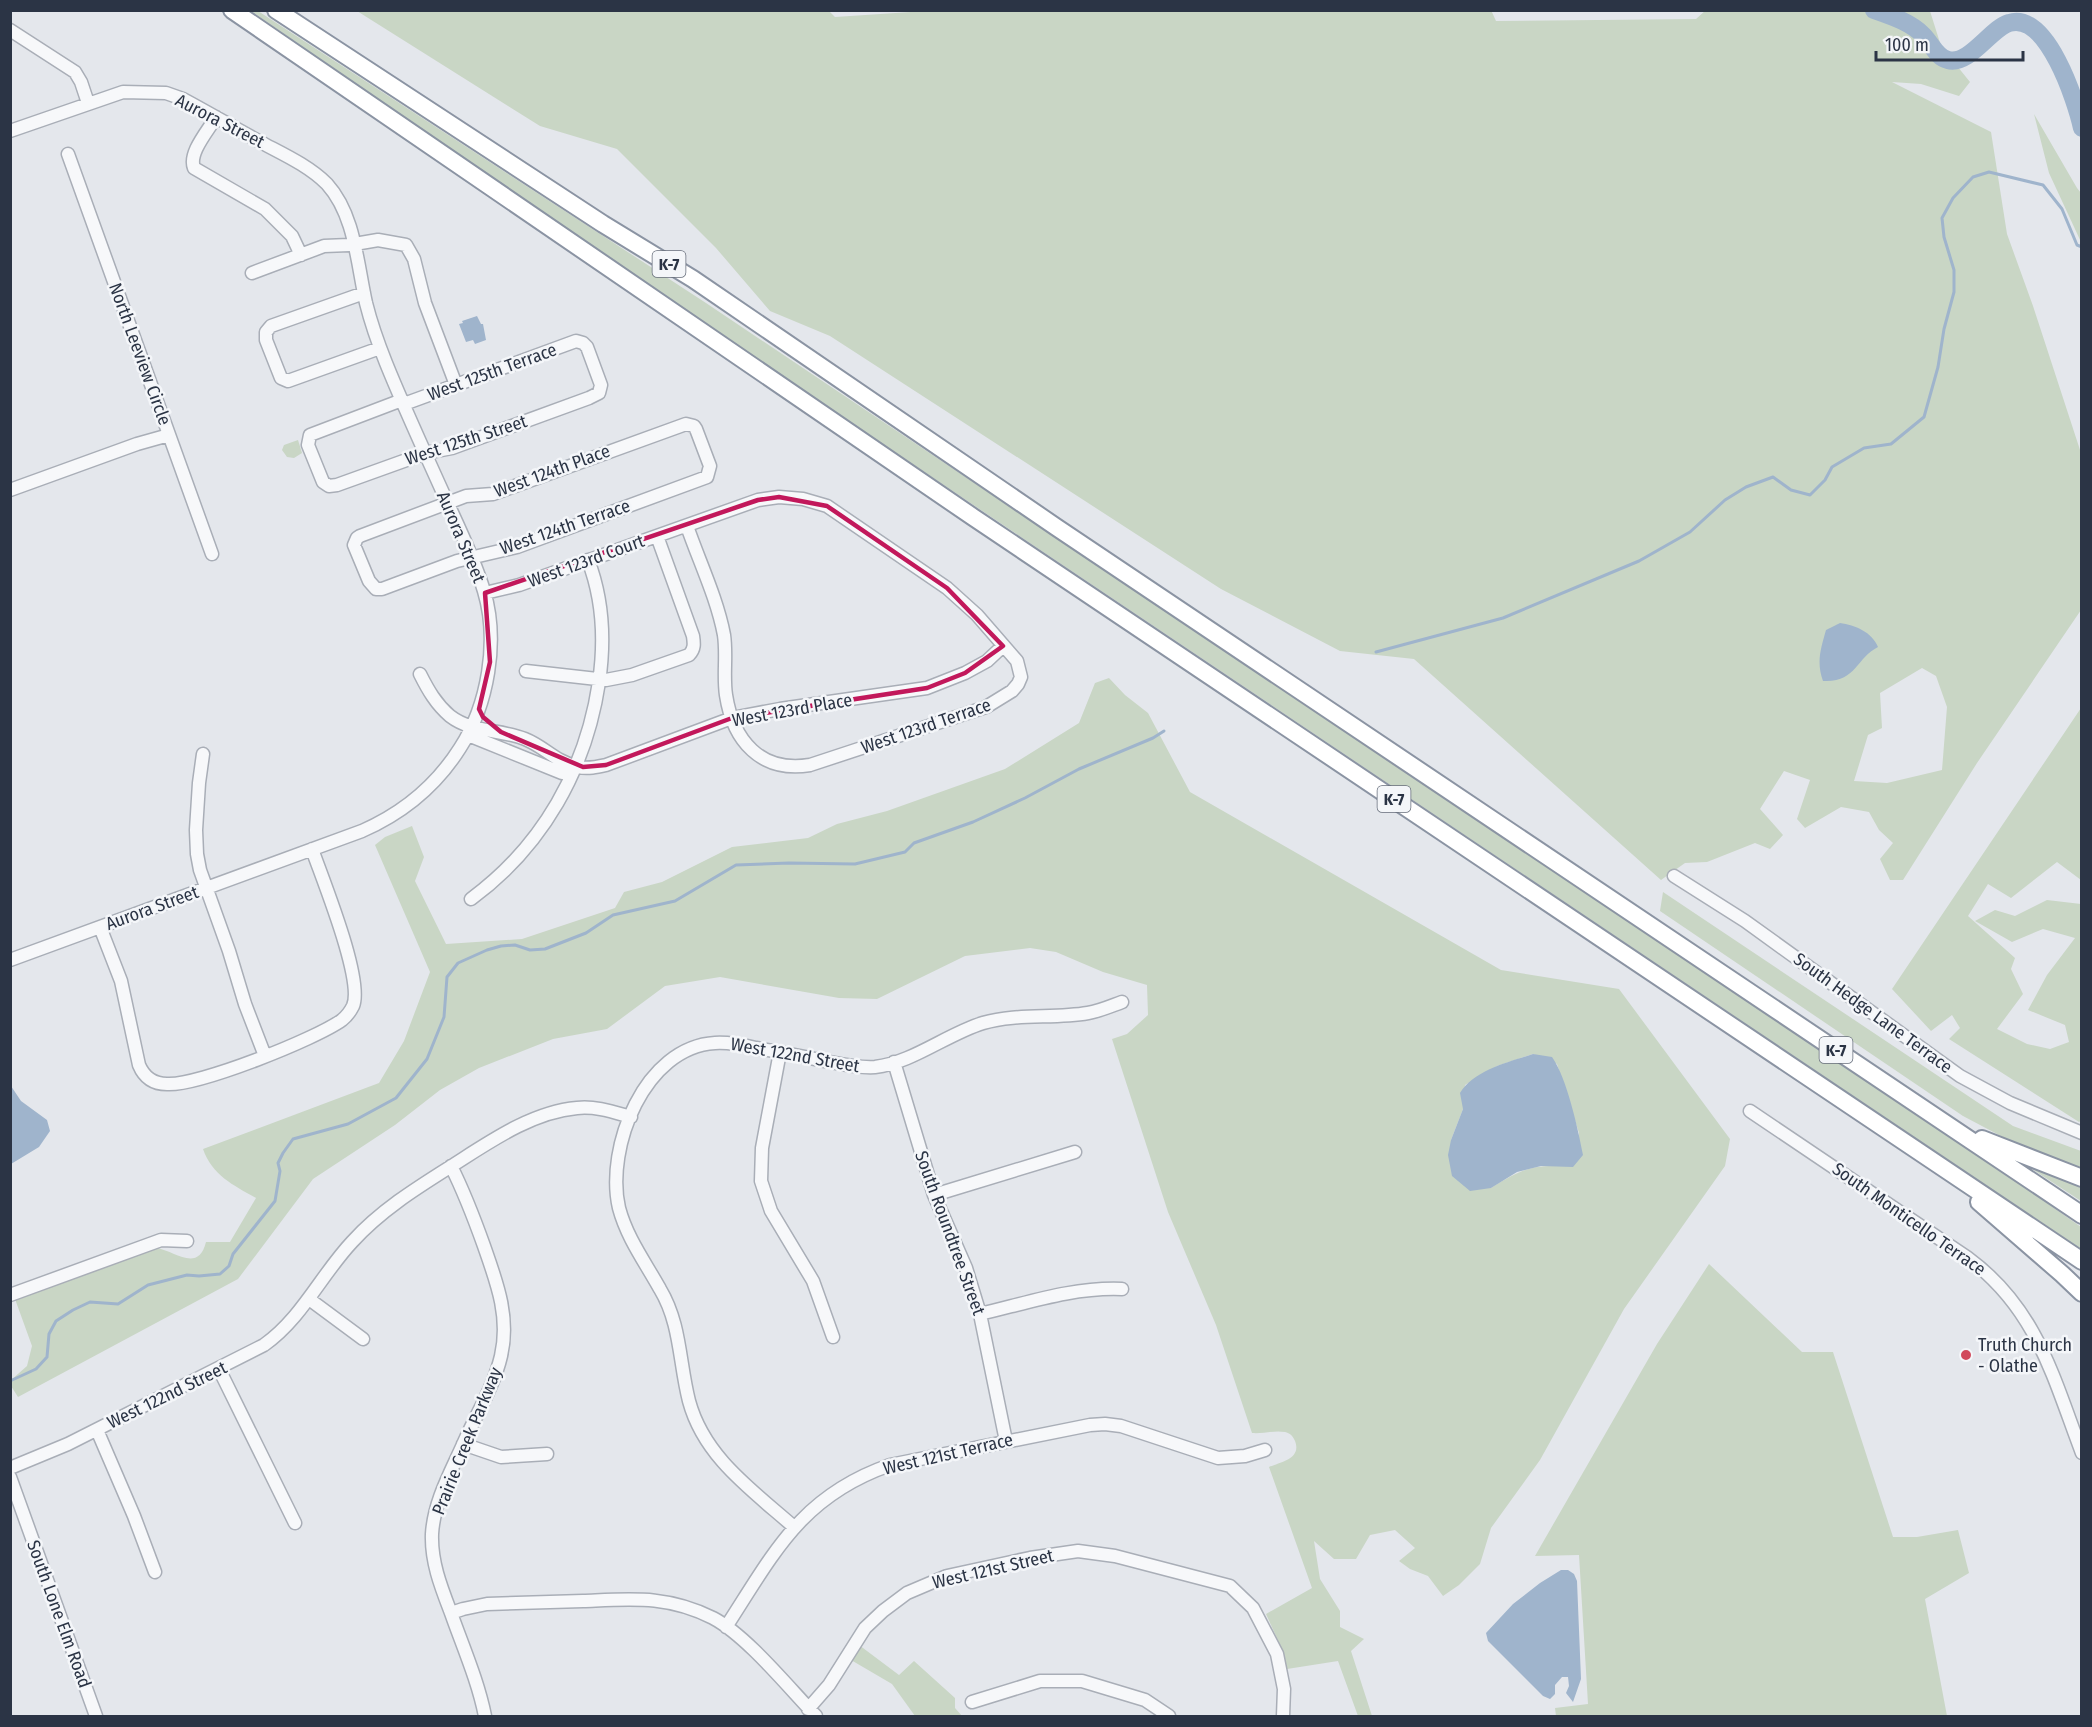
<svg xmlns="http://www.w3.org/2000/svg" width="2092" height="1727" viewBox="0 0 2092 1727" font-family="'Fira Sans Condensed',sans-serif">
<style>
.green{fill:#c9d6c5;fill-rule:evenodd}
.water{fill:#9fb4cc}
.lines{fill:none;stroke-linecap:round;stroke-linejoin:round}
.stream{stroke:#9fb4cc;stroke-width:3}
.river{stroke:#9fb4cc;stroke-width:18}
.minor-casing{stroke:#a9aeb7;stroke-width:15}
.highway-casing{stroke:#8b94a3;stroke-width:20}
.minor{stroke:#f7f8fa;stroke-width:12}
.highway{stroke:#fff;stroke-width:16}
.marked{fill:none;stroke:#c2185b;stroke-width:4.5;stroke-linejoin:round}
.poi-dot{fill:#d1495b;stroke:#f4f6f9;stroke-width:2}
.labels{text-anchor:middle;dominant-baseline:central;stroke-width:5;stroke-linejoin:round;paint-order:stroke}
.shield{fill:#f4f6f9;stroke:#676e7b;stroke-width:1.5}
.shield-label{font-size:16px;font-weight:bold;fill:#2b3445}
.street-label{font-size:18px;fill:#2b3445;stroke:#f4f6f9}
.poi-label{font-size:18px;fill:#2b3445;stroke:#f4f6f9;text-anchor:start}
</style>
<rect width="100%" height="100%" fill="#e4e7ec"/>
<path class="green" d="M828,10L835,17L941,10H1491L1496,21L1696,19L1706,10L1930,11L1941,46L1970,82L1959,96L1921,84L1892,82L1991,132L2007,234L2033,306L2081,453V610L1977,763L1903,880H1890L1880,859L1893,843L1879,830L1869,812L1841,807L1805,828L1797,819L1810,780L1784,771L1760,809L1783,835L1770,849L1755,843L1707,862L1685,863L1661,880L1414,659L1340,651L1221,589L830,336L770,311L716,248L617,149L540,126L357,11ZM1922,668L1936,676L1947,707L1942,770L1887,783L1854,781L1868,735L1882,728L1880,693Z
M251,11H258L706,303L2030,1191L2081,1227V1249L692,316Z
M2034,114L2077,188L2081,193V242L2049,173Z
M298,440L302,453L294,458L287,457L282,450L284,445Z
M1109,678L1125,695L1148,713L1190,792L1501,970L1619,989L1730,1139L1725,1166L1624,1309L1540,1460L1491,1528L1480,1564L1459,1585L1443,1596L1428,1576L1410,1569L1399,1561L1415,1548L1395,1530L1370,1535L1356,1559H1334L1314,1541L1320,1579L1340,1611V1627L1364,1639L1351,1651L1372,1716H1358L1338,1661L1287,1669L1281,1647L1266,1614L1312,1588L1269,1467C1280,1462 1302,1459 1295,1441C1293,1436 1290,1433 1285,1432C1274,1430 1263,1434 1252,1433L1216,1325L1168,1212L1112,1039L1127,1034L1148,1015L1147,985L1103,972L1056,952L1030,948L965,956L877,999L839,998L720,977L665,986L607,1029L553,1039L479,1068L440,1090L395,1125L313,1179L238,1279L18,1397L11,1386L10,1381L27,1366L32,1346L15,1299L156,1248C174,1250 198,1274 206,1242H230L256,1198C233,1185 212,1175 203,1149L379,1083L404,1041L430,972L375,845L385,837L412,826L424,857L415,881L446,944L522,939L615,908L624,892L662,882L732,847L808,838L837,824L887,811L1005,769L1079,723L1095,683ZM1533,1054L1557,1064L1579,1133L1573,1166C1533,1165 1525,1167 1491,1188L1451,1140L1463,1109L1465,1085L1497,1066Z
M2081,708V880L2057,862L2011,898L1988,884L1968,916L2015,958L2011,969L2023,994L1997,1029L2027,1044L2050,1049L2069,1042L2065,1025L2028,1010L2047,975L2075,938L2043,929L2012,942L1975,921L1995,910L2015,916L2047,900L2081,904L2082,1120L2079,1122L1949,1039L1960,1028L1952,1015L1931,1031L1892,989Z
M1663,892L2013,1126L2081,1151V1171L2035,1154L1963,1116L1660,911Z
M2034,1167L2081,1184V1201L2032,1169Z
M1709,1264L1802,1352H1833L1893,1537H1917L1958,1530L1969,1573L1925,1599L1947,1716H1556L1555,1708L1588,1704L1579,1555L1535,1556L1657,1344Z
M859,1645L899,1675L914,1661L955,1698V1708L962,1716H915L892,1684L851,1660Z"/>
<path class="water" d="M477,316L481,324H483L486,340L475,344L473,340L466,342L459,324L463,323L462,321Z
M1840,623C1855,625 1872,632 1878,647C1856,658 1856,683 1823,681C1816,662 1821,648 1826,630Z
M1533,1054L1552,1057C1567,1078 1578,1129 1583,1155L1573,1167L1541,1166L1517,1172L1491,1188L1470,1191L1452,1176L1448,1155L1451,1140L1463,1109L1460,1093C1474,1070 1509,1062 1533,1054Z
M11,1086L21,1101L47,1120L50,1131L39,1147L11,1164Z
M1561,1570H1568L1574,1574L1577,1581L1581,1679L1573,1702L1566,1693L1569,1686L1568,1677H1562L1555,1685V1694L1550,1699L1543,1696L1488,1641L1486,1633L1513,1604L1540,1583Z"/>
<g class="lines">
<path class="stream" d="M1376,652L1503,618L1639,561L1690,532L1725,500L1746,487L1773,477L1791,490L1810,495L1825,480L1832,467L1864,448L1891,444L1924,417L1938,367L1944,329L1954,292V270L1944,237L1942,218L1953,198L1973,177L1989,172L2043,185L2062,209L2077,245L2082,247
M10,1381L36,1369L47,1357L49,1334L56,1321L73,1310L90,1302L118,1304L148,1285L187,1275L199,1276L220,1274L229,1266L233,1254L275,1201L280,1171L278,1163L283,1153L293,1139L348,1124L396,1098L427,1059L444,1017L447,977L458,963L487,950L501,946L515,945L530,950L545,949L586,933L613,915L675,901L736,865L789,863L855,864L905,852L914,843L973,822L1025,798L1079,769L1153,738L1164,731"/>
<path class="river" d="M1874,10C1891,16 1910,22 1923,35C1932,44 1936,57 1948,60C1969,66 1991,28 2009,23C2047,11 2076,101 2082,128"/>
<g class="minor-casing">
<path id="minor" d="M10,30L75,72L81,82L88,103
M216,117C208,131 188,153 194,168L265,209L292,236L301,255
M10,131L123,92L166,93L183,99C211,114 238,130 266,145C287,156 310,167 327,184C355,215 357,263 366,303C371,323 378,343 386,363C405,410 427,457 448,504C461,532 475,561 484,591C499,641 488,705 460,748C436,786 403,813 362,831L10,960
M68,154L212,554
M252,273L324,246L349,245L378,240L406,245L414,259L425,303L456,385
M364,293L271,326L266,332V340L281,378L288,381L380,348
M402,400L310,435L308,445L323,482L329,486L337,485L426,453L452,448L589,398L599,393L601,385L587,347L583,343L576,341L404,404
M686,424L694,426L696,429L710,466L707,477L517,547L457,561L382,589H376L369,581L354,545L357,538L360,536L466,496L493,494Z
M10,490L137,444L169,435
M485,593L519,585L758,500L779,497L803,499L827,506L947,588L977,615L1017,661L1021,677L1018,684L1012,691L986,707L810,765C761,773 733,741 726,695C723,675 727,655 724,635C717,598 699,561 687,526
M526,671L606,680L632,675L689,655C695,649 694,643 693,636L657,536
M420,674C428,690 436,704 450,716C472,733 500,729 525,739C545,747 554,761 578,767C588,769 597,767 606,765L732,718L780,709L927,688L965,673L987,661L1003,646
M468,735L562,773L577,766
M203,754L199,783L196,830L197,854L200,870L229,951L245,1004L265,1056
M1674,876L1745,921L1960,1076L2010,1103L2082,1133
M471,899C543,846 586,769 599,682C605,641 603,599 588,560
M100,927L121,981L139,1065C144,1077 153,1084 167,1084C198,1086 316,1039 342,1020C347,1016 350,1012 353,1006C364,980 322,878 312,849
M780,1052L762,1148L761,1181L771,1211L813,1281L833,1337
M894,1062L934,1195L966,1268L980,1314L1006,1441
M1750,1111L1968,1258C2037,1309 2053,1377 2082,1453
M451,1166C464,1192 474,1218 484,1246C497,1283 510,1317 501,1356C494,1386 477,1413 465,1440C452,1470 434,1500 432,1534C431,1562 441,1587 451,1613C463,1647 478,1681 485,1716
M934,1195L1075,1152
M10,1295L161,1240L187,1241
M309,1299L363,1339
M980,1314C1027,1303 1073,1287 1122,1289
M219,1369L295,1523
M97,1430L134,1516L155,1572
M463,1444L501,1457L547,1454
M10,1468L68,1444L264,1345C302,1318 321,1275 352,1242C380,1211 415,1189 450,1167C488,1143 531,1112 577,1108C596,1106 613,1112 631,1117
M10,1477L96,1716
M794,1527C752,1490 704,1457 689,1401C679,1362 681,1324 660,1289C645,1262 627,1238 619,1208C605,1147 645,1047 715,1043C729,1042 743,1045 756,1048C781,1052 805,1057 830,1062C845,1065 860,1068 875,1067C912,1063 947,1034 983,1023C1017,1013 1053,1019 1088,1013C1100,1011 1111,1006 1122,1002
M451,1613L463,1609L487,1604C519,1603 551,1602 583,1601C632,1599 667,1595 713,1618C747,1636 789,1688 816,1716
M726,1627C774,1553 801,1496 890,1465L1090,1425L1105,1424L1121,1426L1218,1458L1245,1456L1265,1450
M972,1702L1040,1681H1082L1145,1700L1169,1716
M808,1709L829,1685L865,1628L883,1611L907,1593L947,1576L1030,1558L1078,1551L1115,1556L1230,1586L1253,1608L1277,1654L1284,1689L1283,1716"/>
</g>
<g class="highway-casing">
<path id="highway" d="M232,10L973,517L2082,1261
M276,10L603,224L693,279L1056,527L2082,1215
M1982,1139L2082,1178
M1979,1202L2062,1274L2082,1293"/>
</g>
<use href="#minor" class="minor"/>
<use href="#highway" class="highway"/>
</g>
<path class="marked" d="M779,497L827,506L947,588L1003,646L965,673L927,688L732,718L606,765L583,767L501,732L483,717L479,709L490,662L485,593L758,500Z"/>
<circle class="poi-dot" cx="1966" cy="1355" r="6"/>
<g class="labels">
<g class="shield">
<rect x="652.5" y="251" width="33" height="26" rx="4.5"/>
<rect x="1377.5" y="786" width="33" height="26" rx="4.5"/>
<rect x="1819.5" y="1037" width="33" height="26" rx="4.5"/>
</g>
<g class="shield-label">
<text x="669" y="264">K-7</text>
<text x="1394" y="799">K-7</text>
<text x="1836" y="1050">K-7</text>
</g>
<g class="street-label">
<text transform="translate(220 121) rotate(27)">Aurora Street</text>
<text transform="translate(140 354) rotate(70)">North Leeview Circle</text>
<text transform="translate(492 372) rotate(-20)">West 125th Terrace</text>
<text transform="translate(466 440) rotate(-18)">West 125th Street</text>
<text transform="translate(552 471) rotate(-20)">West 124th Place</text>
<text transform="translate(565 527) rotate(-19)">West 124th Terrace</text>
<text transform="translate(461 537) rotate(67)">Aurora Street</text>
<text transform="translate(586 561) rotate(-20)">West 123rd Court</text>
<text transform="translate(792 710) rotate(-10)">West 123rd Place</text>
<text transform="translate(926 726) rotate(-19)">West 123rd Terrace</text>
<text transform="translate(152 908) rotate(-20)">Aurora Street</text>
<text transform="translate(1873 1013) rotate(36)">South Hedge Lane Terrace</text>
<text transform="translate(795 1055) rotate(10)">West 122nd Street</text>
<text transform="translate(1909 1219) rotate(35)">South Monticello Terrace</text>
<text transform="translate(950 1233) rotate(70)">South Roundtree Street</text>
<text transform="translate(167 1395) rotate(-26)">West 122nd Street</text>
<text transform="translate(467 1441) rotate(-68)">Prairie Creek Parkway</text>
<text transform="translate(948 1454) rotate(-13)">West 121st Terrace</text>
<text transform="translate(993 1569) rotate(-13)">West 121st Street</text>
<text transform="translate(59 1614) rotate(70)">South Lone Elm Road</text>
</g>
<g class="poi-label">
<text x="1978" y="1345">Truth Church<tspan x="1978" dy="21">- Olathe</tspan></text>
</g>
</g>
<rect width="2092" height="1727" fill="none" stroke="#2b3445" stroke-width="24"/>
<path d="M1876 51v9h147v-9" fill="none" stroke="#2b3445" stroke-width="3"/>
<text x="1885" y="51" font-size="18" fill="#2b3445" stroke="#f4f6f9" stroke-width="4.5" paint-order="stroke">100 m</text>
</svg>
